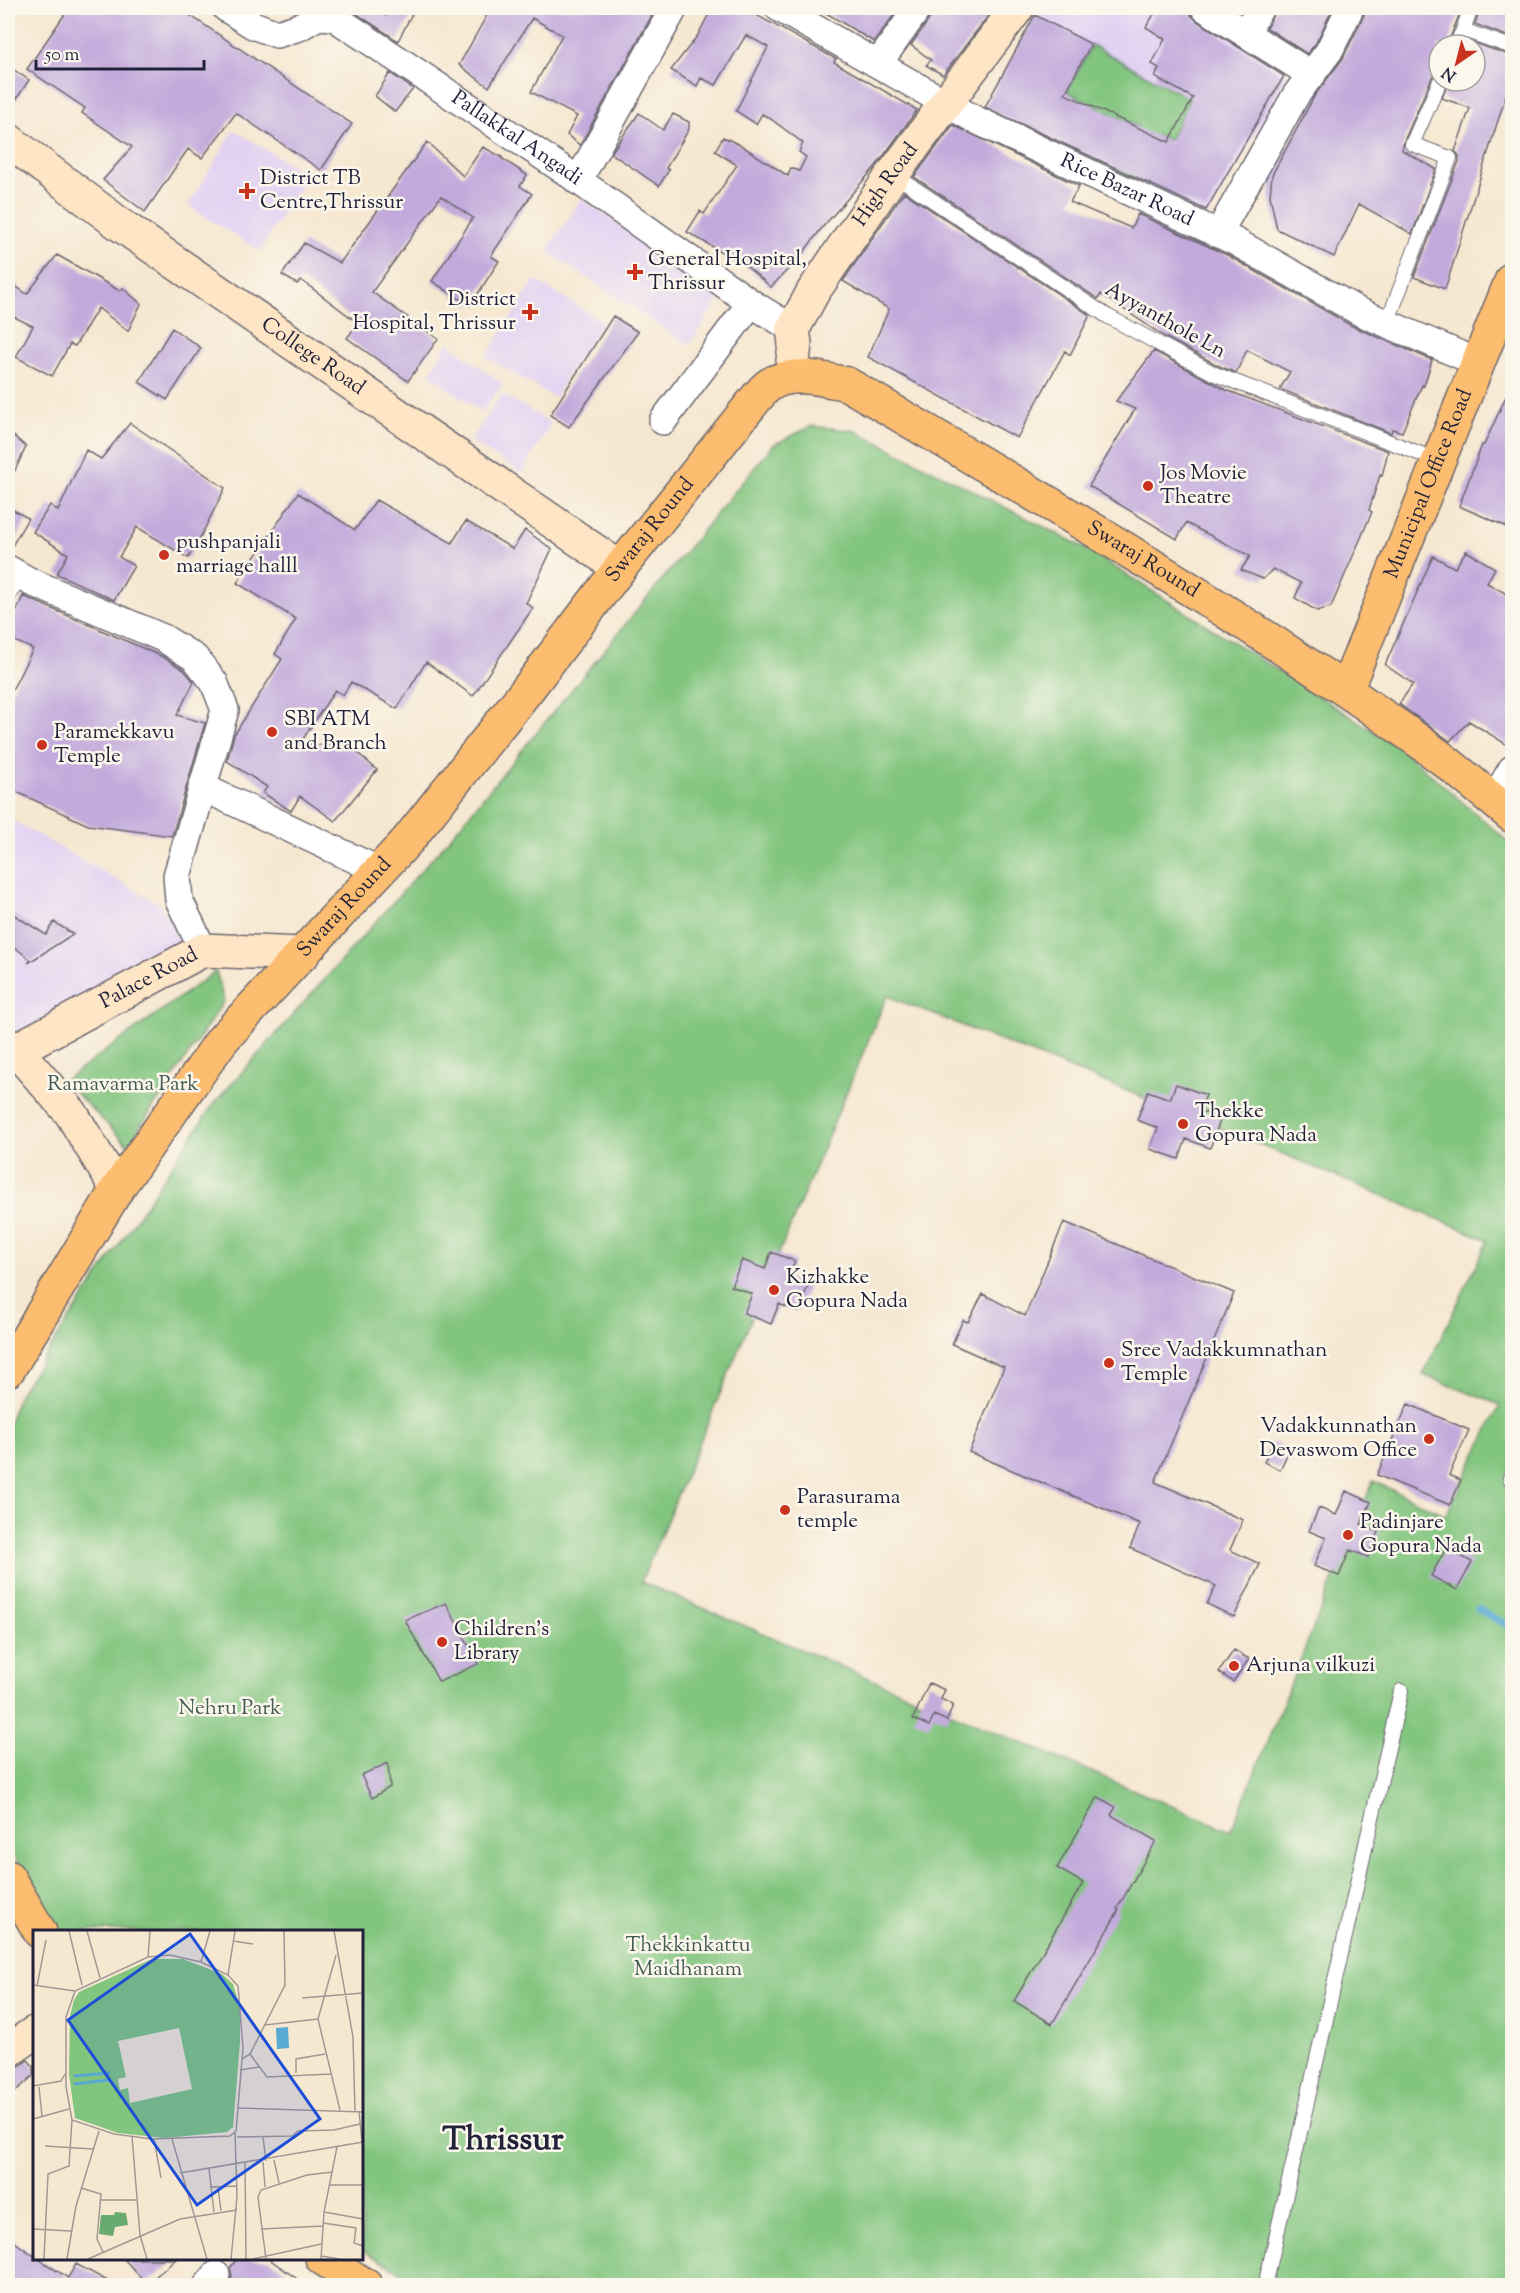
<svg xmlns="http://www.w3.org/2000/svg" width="1520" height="2293" viewBox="0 0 1520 2293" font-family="'Sorts Mill Goudy',serif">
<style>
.built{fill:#e3d3f2}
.green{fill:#82c57f;stroke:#52745d;stroke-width:1.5;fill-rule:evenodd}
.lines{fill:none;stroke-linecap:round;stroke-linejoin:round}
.stream{stroke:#58a9d3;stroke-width:7}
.building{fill:#c2aadc}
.lane-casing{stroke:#6c676f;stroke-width:16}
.street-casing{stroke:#6c676f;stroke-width:30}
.secondary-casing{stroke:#6c676f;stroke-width:36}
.primary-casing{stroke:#6c676f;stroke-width:36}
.lane{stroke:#fff;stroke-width:14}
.street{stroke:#fff;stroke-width:27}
.secondary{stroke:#fee5c5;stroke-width:33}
.primary{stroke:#fcbd6f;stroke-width:33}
.poi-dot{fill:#c8321e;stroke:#fbf7ec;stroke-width:2}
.labels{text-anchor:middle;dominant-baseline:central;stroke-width:5;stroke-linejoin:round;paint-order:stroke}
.street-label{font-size:21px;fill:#22223b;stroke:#fbf7ec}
.poi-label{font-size:21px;fill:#22223b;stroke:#fbf7ec;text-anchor:start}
.park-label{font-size:21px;fill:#445b53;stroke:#fbf7ec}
.town-label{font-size:33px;font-weight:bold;fill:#22223b;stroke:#fbf7ec}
.inset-river{fill:none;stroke:#58a9d3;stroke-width:3}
.inset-road{fill:none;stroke:#a19894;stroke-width:1.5}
.view{fill:#1d4ed8;fill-opacity:0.15;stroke:#1d4ed8;stroke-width:3}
.inset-edge{fill:none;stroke:#22223b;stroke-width:3}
</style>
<rect width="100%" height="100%" fill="#fbf7ec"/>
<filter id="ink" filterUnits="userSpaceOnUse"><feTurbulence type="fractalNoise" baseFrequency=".0167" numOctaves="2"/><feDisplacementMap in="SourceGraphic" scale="12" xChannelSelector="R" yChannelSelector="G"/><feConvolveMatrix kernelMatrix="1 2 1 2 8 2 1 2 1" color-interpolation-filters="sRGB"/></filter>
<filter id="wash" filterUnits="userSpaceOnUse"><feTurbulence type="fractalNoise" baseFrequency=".008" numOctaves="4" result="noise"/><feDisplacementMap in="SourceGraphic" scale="24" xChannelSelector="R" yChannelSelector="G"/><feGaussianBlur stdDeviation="1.35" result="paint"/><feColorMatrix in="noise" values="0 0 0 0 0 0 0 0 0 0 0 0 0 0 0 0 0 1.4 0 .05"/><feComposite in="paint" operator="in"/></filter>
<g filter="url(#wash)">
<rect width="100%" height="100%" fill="#f6e7d0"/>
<path class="built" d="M1042,8H1196L1290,75L1205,220L979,115Z
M234,130L307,175L260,251L188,206Z
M581,199L723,293L689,345L547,251Z
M535,280L603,322L566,377L555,398L486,357Z
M448,343L503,384L482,412L429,374Z
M502,394L551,423L522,473L470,441Z
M12,820L161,905L184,946L8,1045V826Z"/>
<path class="green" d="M1092,45L1190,99L1169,140L1157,135L1134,186L1114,177L1137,126L1067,92Z
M811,426L856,431L1081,546L1399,747L1512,845V2270L1502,2286H426L362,2250V1932L57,1931L8,1846V1425L19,1394L212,1106L444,845L773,445ZM887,996L1228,1131L1488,1240L1423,1375L1500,1405L1446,1515L1373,1481L1231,1831L641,1582Z
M216,971L224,1001L128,1145L64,1081Z"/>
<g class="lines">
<path class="stream" d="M1478,1609L1512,1628"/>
</g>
<g id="blocks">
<path class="building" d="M69,8H179L352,124L321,170L236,113L202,158L188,149L145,212L103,180L132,147L82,113L85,108L27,69Z
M348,8H373L386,16L389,8H415L398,41Z
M491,8H656L580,145L567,135L577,116L531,92L562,35L532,18L489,87L459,65Z
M712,8H748L759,13L758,16L836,59L834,62L917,110L876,166L821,229L801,256L771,287L734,256L732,258L687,232L700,211L704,214L737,165L715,151L723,137L742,146L788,176L791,168L799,171L806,157L799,152L803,143L768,117L762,114L756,124L736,111L768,47L746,35L716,85L701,78L697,86L671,70L698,35Z
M818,8H899L874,42Z
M933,8H994L943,75L926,65L931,60L911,45L931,17Z
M1158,8H1189L1191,15L1197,21L1284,76L1206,210L985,107L1035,15L1091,44L1065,94L1169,142L1193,98L1155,77L1159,68L1152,64L1165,39L1146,27Z
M1276,8H1333L1316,43L1307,54L1267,28Z
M1366,8H1462L1447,45H1439V72L1432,77L1404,141L1402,150L1436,169L1412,234L1359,204L1334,257L1277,229L1270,196L1272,175L1315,95L1343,58L1364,15Z
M1480,8H1512V38L1475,24Z
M1468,41L1512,56V76L1445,289L1414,277L1459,161V156L1455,151L1470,108L1442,98L1449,81H1475V45H1466Z
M8,66L29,80L8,112Z
M390,73L413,89L395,112L375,96Z
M639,113L663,130L673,114L689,122V129L666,168L669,170L659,186L611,153Z
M953,125L1079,186L1070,202L1131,228L1138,214L1227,255L1352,326L1432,360L1424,386L1422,385L1402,432L1392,429L1391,433L1280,389L1290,372L1247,350L1236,373L1219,366L1165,337L1101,294L1098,299L914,177Z
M427,142L463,176L483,147L502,157L501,158L527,175L520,186L532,194L491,256L499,261L470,306L432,281L473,218L441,196L372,292L438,339L408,381L347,338L358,323L301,280L297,284L282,275L304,243L340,263Z
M904,192L1090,315L1070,355L1065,351L1017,438L868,357L889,309L843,281Z
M57,255L120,291L123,288L141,304L128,331L98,308L75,346L70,344L52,376L16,357L33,326L8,314V281L27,294Z
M613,316L638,332L569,427L550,415Z
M172,328L201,348L167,400L139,382Z
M1154,351L1226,390L1388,451L1382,476L1380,475L1369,510L1372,512L1331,607L1317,611L1295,598L1301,583L1273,569L1263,579L1241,570L1250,556L1186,523L1177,539L1089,486L1135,409L1116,401Z
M1512,383V529L1459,506L1482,445H1484Z
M130,423L225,488L203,532L188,558L137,527L119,557L134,566L114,600L57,574L68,554L33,532L50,505L58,511L86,450L101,459Z
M8,431L26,447L8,485Z
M298,493L355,530L376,500L452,543L466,521L513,549L525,530L552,549L526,603L533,608L473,696L426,662L397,709L351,682L343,695L335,690L299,745H349L377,770L335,821L300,796L291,811L263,793L267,787L227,761L234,735L282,659L275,654L296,619L237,583Z
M8,507L28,518L8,553Z
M1466,551L1495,568L1487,583L1512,597V748L1469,721L1450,741L1399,704L1413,684L1385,665L1433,556L1455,568Z
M23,596L163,657L184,670L194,682L177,715L205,723L172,836L88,825L8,788V698L33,649L8,638V631Z
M8,911L46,935L54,922L73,934L28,963L31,960L8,942Z
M1176,1084L1206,1095L1200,1111L1221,1118L1210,1148L1186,1139L1179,1159L1150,1149L1158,1128L1137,1120L1148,1091L1170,1099Z
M1064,1222L1234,1293L1155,1482L1243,1520L1230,1550L1260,1564L1234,1617L1207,1604L1216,1586L1130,1548L1140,1524L969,1452L1004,1367L952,1344L963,1320L968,1322L983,1294L1025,1316Z
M771,1252L795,1261L788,1278L808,1286L798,1312L779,1304L771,1324L744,1313L752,1294L731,1286L742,1260L765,1269Z
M1408,1404L1469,1430L1449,1475L1461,1480L1450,1505L1377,1475Z
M1273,1442L1289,1450L1280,1470L1264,1462Z
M1346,1491L1371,1502L1361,1524L1379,1532L1368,1557L1350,1550L1339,1576L1314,1566L1326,1538L1309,1531L1319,1508L1336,1515Z
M1446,1548L1472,1562L1457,1590L1431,1576Z
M446,1603L478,1664L439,1682L405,1620Z
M1234,1650L1249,1659L1233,1682L1219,1672Z
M929,1683L945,1690L941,1699L953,1705L947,1721L934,1715L929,1726L913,1719Z
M388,1763L390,1787L372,1798L361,1775Z
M1098,1797L1116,1807L1111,1815L1156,1841L1117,1909L1119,1910L1052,2024L1014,2001L1083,1883L1057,1868Z
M28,2060L34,2067V2075L8,2098V2069L18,2067Z
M8,2237L34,2256V2259H39L68,2278L76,2264L117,2286H8Z
M124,2259H176L147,2284Z
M237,2259H269L307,2286H228L232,2277L230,2268Z"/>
</g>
</g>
<g filter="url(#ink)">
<use href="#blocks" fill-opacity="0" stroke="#6c676f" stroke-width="1.5"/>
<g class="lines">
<g class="lane-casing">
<path id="lane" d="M1471,8L1463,30L1512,47
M1456,45L1463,30
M893,174L1107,316L1215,374L1439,461
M1387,323L1450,158L1412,144L1440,81
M8,597L19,576
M1510,1478L1512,1476
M1265,2286L1401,1691"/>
</g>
<g class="street-casing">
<g id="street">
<path id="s1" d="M226,8L253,25L277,34L299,27L318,16L334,17L565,171L751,303L793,329"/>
<path id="s2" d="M779,8L974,119L1234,241L1360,312L1479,363"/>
<path d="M1205,8L1312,75"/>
<path d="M1246,33L1260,8"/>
<path d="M878,64L918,8"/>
<path d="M578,181L674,8"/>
<path d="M1218,234L1296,95L1329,51L1350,8"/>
<path d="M663,421L751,303"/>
<path d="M8,569L31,582L163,638L195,658L214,682L225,710L177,876L179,900L203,950"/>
<path d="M202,787L380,871"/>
<path d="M1493,801L1512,769"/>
<path d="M207,2286L216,2275"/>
</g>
</g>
<g class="secondary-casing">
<g id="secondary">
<path id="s3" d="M8,140L118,223L620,568"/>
<path id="s4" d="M791,377L795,344L793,329L813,292L893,174L1017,8"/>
<path d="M16,1050L71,1113L117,1189"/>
<path id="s5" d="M8,1054L203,950L303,954"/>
<path d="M8,2051L34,2033"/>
</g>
</g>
<g class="primary-casing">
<g id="primary">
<path id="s6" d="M1346,690L1512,279"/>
<path id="s7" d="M8,1370L117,1189L222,1040L408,840L527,690L620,568L750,406C755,400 762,390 769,385C791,370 823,379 847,384C1041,498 1237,611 1420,742C1452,765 1482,791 1512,816"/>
<path d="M8,1877L40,1932"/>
<path d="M322,2258L366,2286"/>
</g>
</g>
<use href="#lane" class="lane"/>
<use href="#street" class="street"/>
<use href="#secondary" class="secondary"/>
<use href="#primary" class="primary"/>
</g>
</g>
<g class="poi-dot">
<path d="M244 182h6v6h6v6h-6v6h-6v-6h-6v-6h6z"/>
<path d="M632 263h6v6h6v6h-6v6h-6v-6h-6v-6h6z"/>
<path d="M527 303h6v6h6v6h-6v6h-6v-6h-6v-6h6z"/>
<circle cx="1148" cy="486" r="6"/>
<circle cx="164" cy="555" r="6"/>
<circle cx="272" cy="732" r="6"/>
<circle cx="42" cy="745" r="6"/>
<circle cx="1183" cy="1124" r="6"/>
<circle cx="774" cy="1290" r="6"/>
<circle cx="1109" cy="1363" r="6"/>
<circle cx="1429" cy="1439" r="6"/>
<circle cx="785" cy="1510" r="6"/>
<circle cx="1348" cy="1535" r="6"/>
<circle cx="442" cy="1642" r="6"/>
<circle cx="1234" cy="1666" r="6"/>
</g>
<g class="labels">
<g class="street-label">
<text stroke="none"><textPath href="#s1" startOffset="338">Pallakkal Angadi</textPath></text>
<text stroke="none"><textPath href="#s4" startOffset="220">High Road</textPath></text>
<text stroke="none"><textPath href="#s2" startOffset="393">Rice Bazar Road</textPath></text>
<text transform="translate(1165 321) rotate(29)">Ayyanthole Ln</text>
<text stroke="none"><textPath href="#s3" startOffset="374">College Road</textPath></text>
<text stroke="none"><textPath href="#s6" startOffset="222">Municipal Office Road</textPath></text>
<text stroke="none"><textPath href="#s7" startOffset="1060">Swaraj Round</textPath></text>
<text stroke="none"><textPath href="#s7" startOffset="1672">Swaraj Round</textPath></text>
<text stroke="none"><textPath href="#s7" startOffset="574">Swaraj Round</textPath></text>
<text stroke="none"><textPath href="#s5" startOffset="160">Palace Road</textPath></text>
</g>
<g class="poi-label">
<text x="260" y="179">District TB<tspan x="260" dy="24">Centre,Thrissur</tspan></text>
<text x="648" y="260">General Hospital,<tspan x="648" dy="24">Thrissur</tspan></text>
<text x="516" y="300" text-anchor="end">District<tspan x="516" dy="24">Hospital, Thrissur</tspan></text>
<text x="1160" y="474">Jos Movie<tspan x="1160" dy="24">Theatre</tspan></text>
<text x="176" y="543">pushpanjali<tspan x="176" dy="24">marriage halll</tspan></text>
<text x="284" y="720">SBI ATM<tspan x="284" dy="24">and Branch</tspan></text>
<text x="54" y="733">Paramekkavu<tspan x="54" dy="24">Temple</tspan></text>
<text x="1195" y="1112">Thekke<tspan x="1195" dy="24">Gopura Nada</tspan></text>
<text x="786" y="1278">Kizhakke<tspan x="786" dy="24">Gopura Nada</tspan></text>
<text x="1121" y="1351">Sree Vadakkumnathan<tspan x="1121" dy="24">Temple</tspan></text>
<text x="1417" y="1427" text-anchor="end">Vadakkunnathan<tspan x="1417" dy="24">Devaswom Office</tspan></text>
<text x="797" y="1498">Parasurama<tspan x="797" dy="24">temple</tspan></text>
<text x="1360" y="1523">Padinjare<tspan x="1360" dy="24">Gopura Nada</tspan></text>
<text x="454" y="1630">Children's<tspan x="454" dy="24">Library</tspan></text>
<text x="1246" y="1666">Arjuna vilkuzi</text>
</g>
<g class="park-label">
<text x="123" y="1085">Ramavarma Park</text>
<text x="230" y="1709">Nehru Park</text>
<text x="688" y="1946">Thekkinkattu<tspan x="688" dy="24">Maidhanam</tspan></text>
</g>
<g class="town-label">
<text x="503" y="2141">Thrissur</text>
</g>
</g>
<g transform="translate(33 1930)">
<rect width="330" height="330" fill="#f6e7d0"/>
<path d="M119,29H150L189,44L200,54L207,78V112L200,197L194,202L132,208L85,203L42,188L36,144L37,86L41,70L46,62ZM146,98L159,159L97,173L95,158L87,160L85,149L93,147L85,111Z" fill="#82c57f" fill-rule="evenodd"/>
<path d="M82,282L93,283L95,295L82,297L80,306L66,304L68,285H81Z" fill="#69aa6e"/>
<path d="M255,97L256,118L244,119L243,98Z" fill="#58a9d3"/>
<path class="inset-river" d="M41,146L77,143M41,154L76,150"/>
<path class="inset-road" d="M36,1L49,55M54,1L67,48M301,1L320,107L322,181M200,11L220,14M137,25L168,32L195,45L205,56L210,118L203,201L197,206L119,209L81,204L39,190L33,157V87L42,61L115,27ZM303,25L285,89L307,180M115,27L117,1M168,32L177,1M195,45L202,1M0,55L42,61M4,56L13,10M269,68L330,63M232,95L285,89M217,124L234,147L298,144M209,129L217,124L252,55L251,1M207,140L226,137M263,143V129L292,124M0,156L28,151L32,144M6,157L9,186M205,178L330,182M326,181L329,212M0,189L36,179M99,206L107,305L114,329M204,207L259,206L265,201L301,200L327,194M230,207L233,231M121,209L128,248M139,209L174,329M12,216L60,219M241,230L246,253M230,232L232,257M212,233L213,329M176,239L181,282M147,243L330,212M296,255H330M177,257L204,256M185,257L188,281M48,258L68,264L64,309L70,322M68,270H103M291,282L330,289M290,293L323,298L321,313L330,316M0,299L38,301M228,299L290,296M288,326L306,329M11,329L15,244L36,236L39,190M34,329L43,276L66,201M55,329L147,289L204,280M198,329L204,267L202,203M220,329L288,314M233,329L225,267L228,260L274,245L300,242M288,329L291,282L304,217"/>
<path class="view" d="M157,4L287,189L164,275L35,90Z"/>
<rect width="330" height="330" class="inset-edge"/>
</g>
<rect width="1520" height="2293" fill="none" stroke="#fbf7ec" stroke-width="30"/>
<g transform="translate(1457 63) rotate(215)"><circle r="28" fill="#fbf7ec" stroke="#a4a2a5" stroke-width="1.5"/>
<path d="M0-4.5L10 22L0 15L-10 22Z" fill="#c8321e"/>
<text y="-9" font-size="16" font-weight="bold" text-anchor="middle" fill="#22223b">N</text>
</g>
<path d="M36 60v9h168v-9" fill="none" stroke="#22223b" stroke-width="3"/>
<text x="45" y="60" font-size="18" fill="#22223b" stroke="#fbf7ec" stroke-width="4.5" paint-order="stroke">50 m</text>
</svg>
